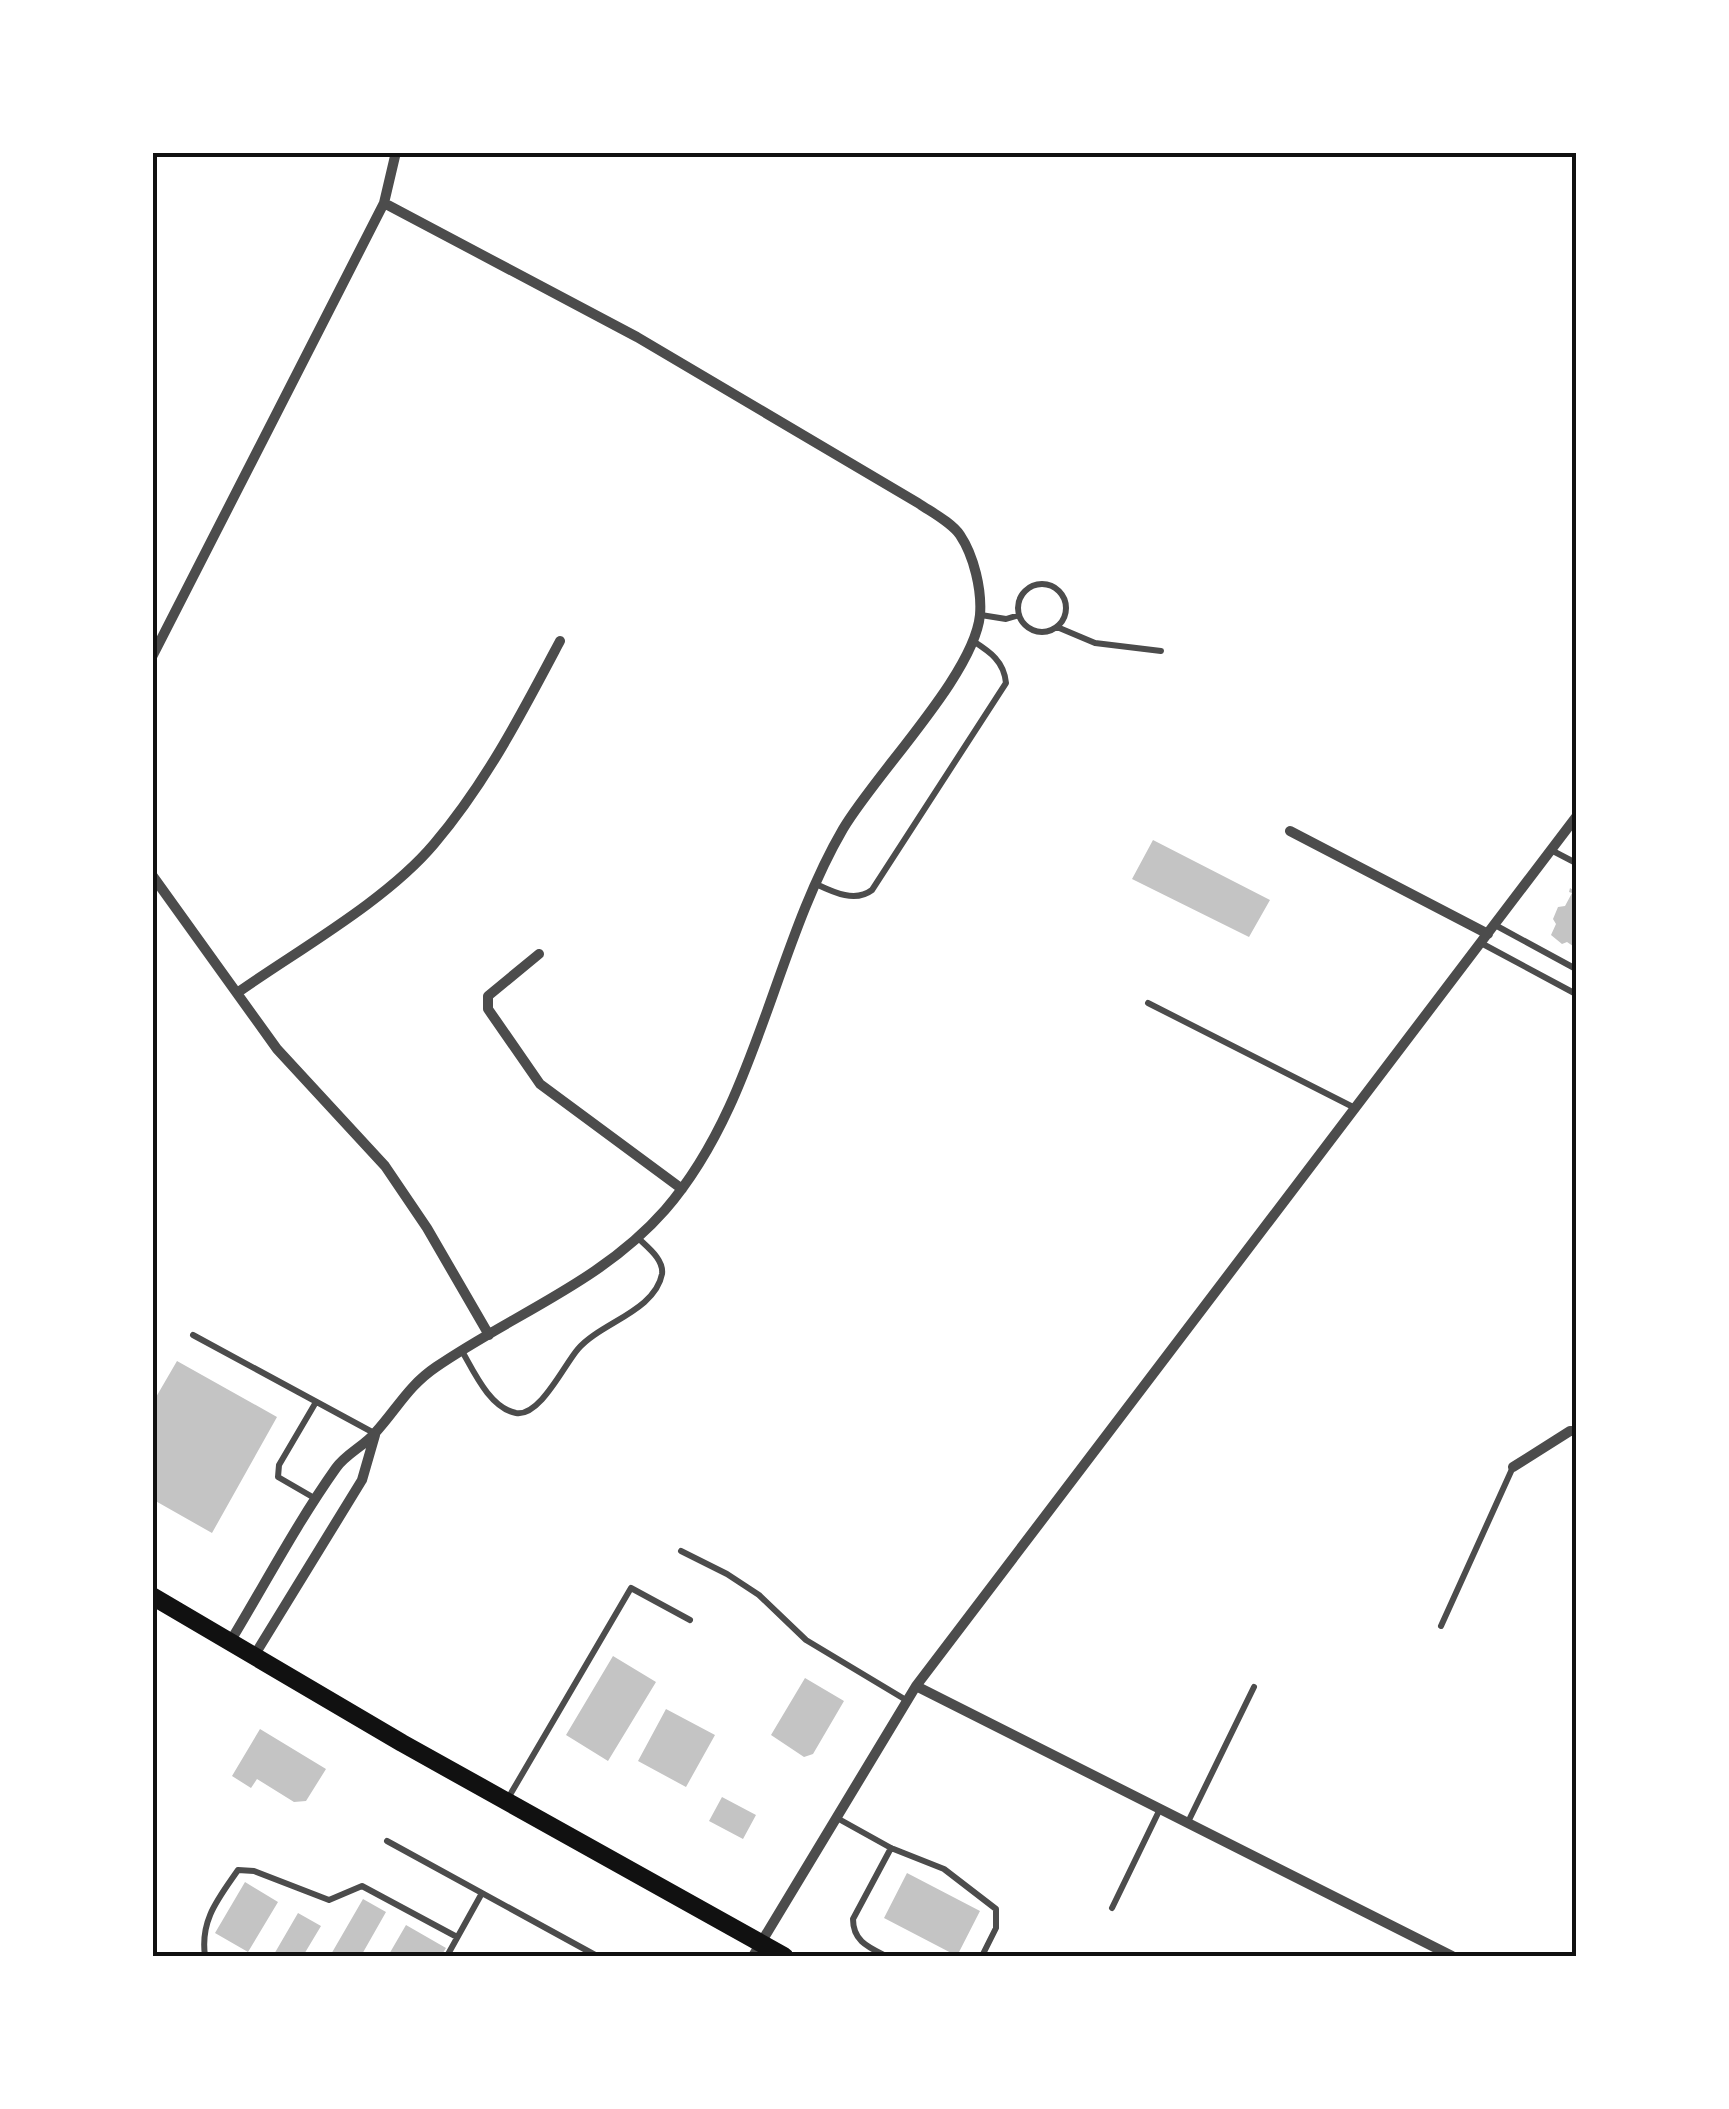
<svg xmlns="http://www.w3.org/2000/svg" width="1729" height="2109" viewBox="0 0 1729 2109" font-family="'IBM Plex Serif',serif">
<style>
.building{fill:#c4c4c4}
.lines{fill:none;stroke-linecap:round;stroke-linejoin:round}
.service{stroke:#4c4c4c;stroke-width:6}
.minor{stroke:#4c4c4c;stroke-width:10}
.primary{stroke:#111;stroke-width:18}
.neatline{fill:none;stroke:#111;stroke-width:4}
</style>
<rect width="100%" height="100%" fill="#fff"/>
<path class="building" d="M1153,840L1270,900L1249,937L1132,879Z
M1570,888L1576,892V948L1567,942L1562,944L1551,935L1556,924L1553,919L1558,907L1565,906L1572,893L1569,892Z
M177,1361L277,1417L212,1533L152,1499V1404Z
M613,1656L656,1682L608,1761L566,1735Z
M805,1678L844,1701L813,1754L804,1757L771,1735Z
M666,1709L715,1735L686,1787L638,1761Z
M260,1729L326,1769L306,1801L294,1802L257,1779L251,1788L232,1776Z
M722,1797L756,1815L743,1839L709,1821Z
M907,1873L980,1911L957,1956L884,1918Z
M245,1882L278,1902L248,1952L215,1933Z
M363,1899L386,1912L361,1956H330Z
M298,1913L321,1926L303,1956H273Z
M406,1925L446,1948L441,1956H388Z"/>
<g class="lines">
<path class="service" d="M1018 608a24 24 0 1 1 48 0a24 24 0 1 1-48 0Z
M981,615L1006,619L1019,615
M1057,627L1095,643L1161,651
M1551,850L1576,863
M816,884C833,892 855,903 872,890L1006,683C1004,661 990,652 973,641
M1495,925L1576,969
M1481,943L1576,994
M1148,1003L1355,1108
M193,1335L374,1433
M462,1351C474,1372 490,1408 516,1413C540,1417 564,1365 578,1349C600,1323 655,1311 662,1274C664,1259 647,1247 637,1237
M316,1499L278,1477L279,1465L316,1402
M681,1551L727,1574L759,1595L806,1640L906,1700
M1441,1626L1513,1467
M507,1800L631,1588L690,1620
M837,1818L891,1848L944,1869L996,1909V1928L982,1956
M1188,1822L1254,1687
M387,1841L597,1956
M1112,1908L1160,1809
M205,1956C200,1920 218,1899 238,1870L254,1871L329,1900L362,1886L457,1937
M447,1956L482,1893
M886,1956C868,1947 853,1941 853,1919L891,1848"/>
<path class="minor" d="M152,657L384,203L396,152
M1290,831L1488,934
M152,875L277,1049L385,1166L427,1228L489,1335
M539,954L488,996V1009L540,1084L682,1189
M237,993C298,950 386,901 434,844C486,783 523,711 560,641
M1513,1467L1570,1431H1576
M230,1642C265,1584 297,1523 336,1468C346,1454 364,1446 375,1433C397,1409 408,1386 436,1367C513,1314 602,1282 665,1210C757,1104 773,949 843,829C876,773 974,675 980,615C982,590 974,556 960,535C951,522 931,512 918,503L637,337L384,203
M254,1656L362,1480L375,1435
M916,1686L1452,1956
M753,1956L916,1686L1576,817"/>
<path class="primary" d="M152,1596L402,1743L784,1956"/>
</g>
<rect width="1729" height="2109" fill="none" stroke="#ffffff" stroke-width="310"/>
<rect x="155" y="155" width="1419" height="1799" class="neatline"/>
</svg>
